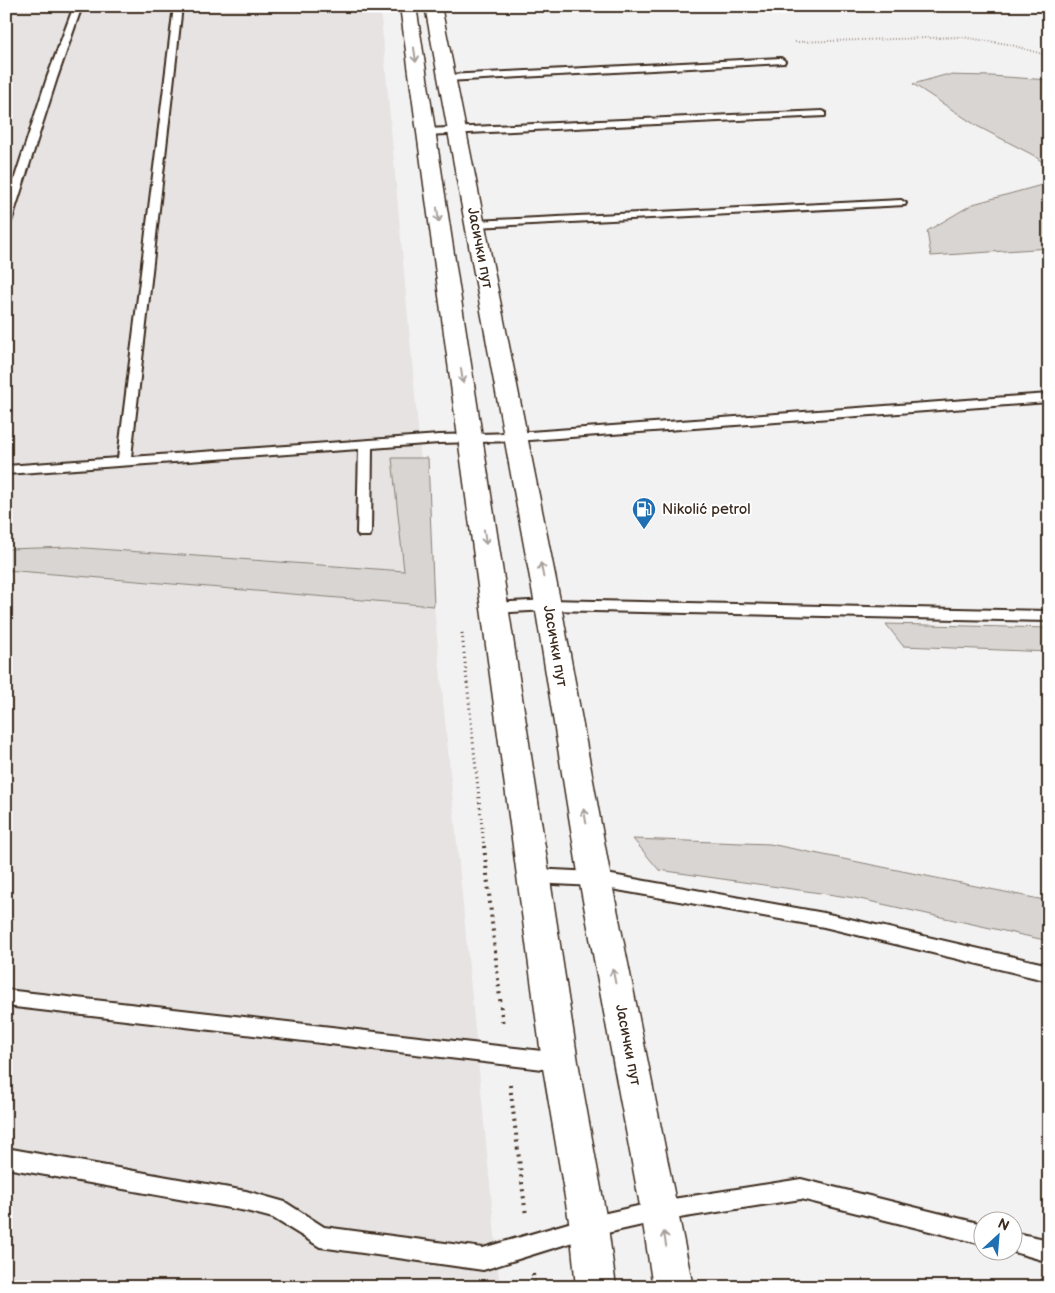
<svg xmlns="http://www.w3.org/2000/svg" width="1055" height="1293" viewBox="0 0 1055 1293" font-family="'Balsamiq Sans',sans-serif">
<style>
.built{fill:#e6e3e2}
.green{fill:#d8d5d2;stroke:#8a8078}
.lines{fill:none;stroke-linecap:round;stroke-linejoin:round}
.service-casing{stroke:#3b2a1e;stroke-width:4}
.secondary-casing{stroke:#3b2a1e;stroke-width:3}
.path-far2{stroke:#3b2a1e;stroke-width:2;stroke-dasharray:0.5 2.5;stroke-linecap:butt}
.path-far1{stroke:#3b2a1e;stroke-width:3;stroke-dasharray:1 4;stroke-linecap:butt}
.path{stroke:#3b2a1e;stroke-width:4;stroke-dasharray:2 5;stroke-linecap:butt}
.service{fill:#fff;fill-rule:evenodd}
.secondary{fill:#fff;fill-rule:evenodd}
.oneway{stroke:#a79f9a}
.labels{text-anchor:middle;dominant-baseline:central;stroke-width:4;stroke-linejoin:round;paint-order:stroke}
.street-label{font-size:15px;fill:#3b2a1e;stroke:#fff}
.poi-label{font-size:15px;fill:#3b2a1e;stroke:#fff;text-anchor:start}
</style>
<rect width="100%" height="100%" fill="#f3f2f2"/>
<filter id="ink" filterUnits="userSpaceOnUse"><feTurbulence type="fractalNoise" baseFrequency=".02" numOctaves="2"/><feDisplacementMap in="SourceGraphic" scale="10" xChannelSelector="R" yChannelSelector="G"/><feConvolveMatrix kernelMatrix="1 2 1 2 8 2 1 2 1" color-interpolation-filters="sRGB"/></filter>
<g filter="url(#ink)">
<path class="built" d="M6,6H380L434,606L500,1287H6Z"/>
<path class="green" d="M945,75L991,76L1049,80V167L1033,155L977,126L913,84Z
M1049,183V248L931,256L927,231L973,204Z
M392,458H428L434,606L6,570V549L71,547L404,571Z
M886,624L1049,628V652L903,646Z
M633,839L770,844L1049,901V941L855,898L659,870Z"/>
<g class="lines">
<g class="service-casing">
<path id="service" d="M74,6H82L57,78L11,222L6,225V205L47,78Z
M174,6H182L131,457L439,435L516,433L1049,394V402L516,441L439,443L372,448L371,533L369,536H359L357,533L359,449L6,474V466L118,458Z
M781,58L785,61L784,63L447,81L442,78L447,75Z
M822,111L825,112V116L426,135L421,132L426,129Z
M901,200L906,203L905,205L475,227L470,224L475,221Z
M548,600L1049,611V621L548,610L495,613L490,612L488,608L490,604L495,603Z
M533,869L595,872L824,913L1049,965V981L824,927L595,886L533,883L527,881L524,876L527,871Z
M6,990L560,1053L567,1056L570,1062L567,1068L560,1071L6,1006Z
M6,1148L246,1191L285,1202L324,1227L483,1248L589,1217L660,1201L801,1179L982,1224V1244L801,1199L660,1221L589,1237L483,1270L320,1247L273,1218L246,1211L6,1168Z
M1012,1232L1049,1240V1262L1007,1250H1012Z"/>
</g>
<g class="secondary-casing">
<path id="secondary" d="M400,6H416L578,1062L608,1227L616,1287H576L570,1227L542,1062Z
M425,6H441L561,605L611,879L693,1287H653L641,1211L579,879L535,605Z"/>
</g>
<path class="path-far2" d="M795,42L961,37L1008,44L1049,56"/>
<path class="path-far1" d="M462,633L484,847"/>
<path class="path" d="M484,846L503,1027
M510,1085L526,1216
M533,1274L535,1287"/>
<use href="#service" class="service"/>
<use href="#secondary" class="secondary"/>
</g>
<defs><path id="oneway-shaft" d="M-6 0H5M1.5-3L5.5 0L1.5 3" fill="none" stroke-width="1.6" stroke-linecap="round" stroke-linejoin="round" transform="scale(1.25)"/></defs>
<g class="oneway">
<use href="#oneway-shaft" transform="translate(415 55) rotate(82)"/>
<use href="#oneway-shaft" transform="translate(438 215) rotate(82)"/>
<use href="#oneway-shaft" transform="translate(462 376) rotate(82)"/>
<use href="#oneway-shaft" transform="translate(485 537) rotate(82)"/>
<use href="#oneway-shaft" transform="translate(542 570) rotate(-101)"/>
<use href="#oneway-shaft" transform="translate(585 816) rotate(-100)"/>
<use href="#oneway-shaft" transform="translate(614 976) rotate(-101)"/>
<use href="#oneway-shaft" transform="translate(665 1239) rotate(-99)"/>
</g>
</g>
<defs>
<g id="fuel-pin" transform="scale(1.25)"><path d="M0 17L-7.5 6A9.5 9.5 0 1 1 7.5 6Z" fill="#1f6fb2" stroke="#fff"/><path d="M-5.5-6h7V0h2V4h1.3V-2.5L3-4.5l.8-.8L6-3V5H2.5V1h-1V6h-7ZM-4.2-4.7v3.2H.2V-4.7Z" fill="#fff"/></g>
</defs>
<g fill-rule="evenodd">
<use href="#fuel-pin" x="644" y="509"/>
</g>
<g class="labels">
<g class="street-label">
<text transform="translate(480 248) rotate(79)">Јасички пут</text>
<text transform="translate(555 646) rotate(80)">Јасички пут</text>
<text transform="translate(628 1045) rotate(79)">Јасички пут</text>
</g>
<g class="poi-label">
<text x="662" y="509">Nikolić petrol</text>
</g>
</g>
<rect width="1055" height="1293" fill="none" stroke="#fff" stroke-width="25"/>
<rect x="12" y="12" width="1030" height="1268" fill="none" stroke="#3b2a1e" stroke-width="2" filter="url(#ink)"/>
<g transform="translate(998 1236) rotate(26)"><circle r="24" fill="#ffffff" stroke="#b1aaa5"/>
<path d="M0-4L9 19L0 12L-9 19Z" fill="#1f6fb2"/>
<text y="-8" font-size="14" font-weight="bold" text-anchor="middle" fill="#3b2a1e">N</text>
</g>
</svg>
